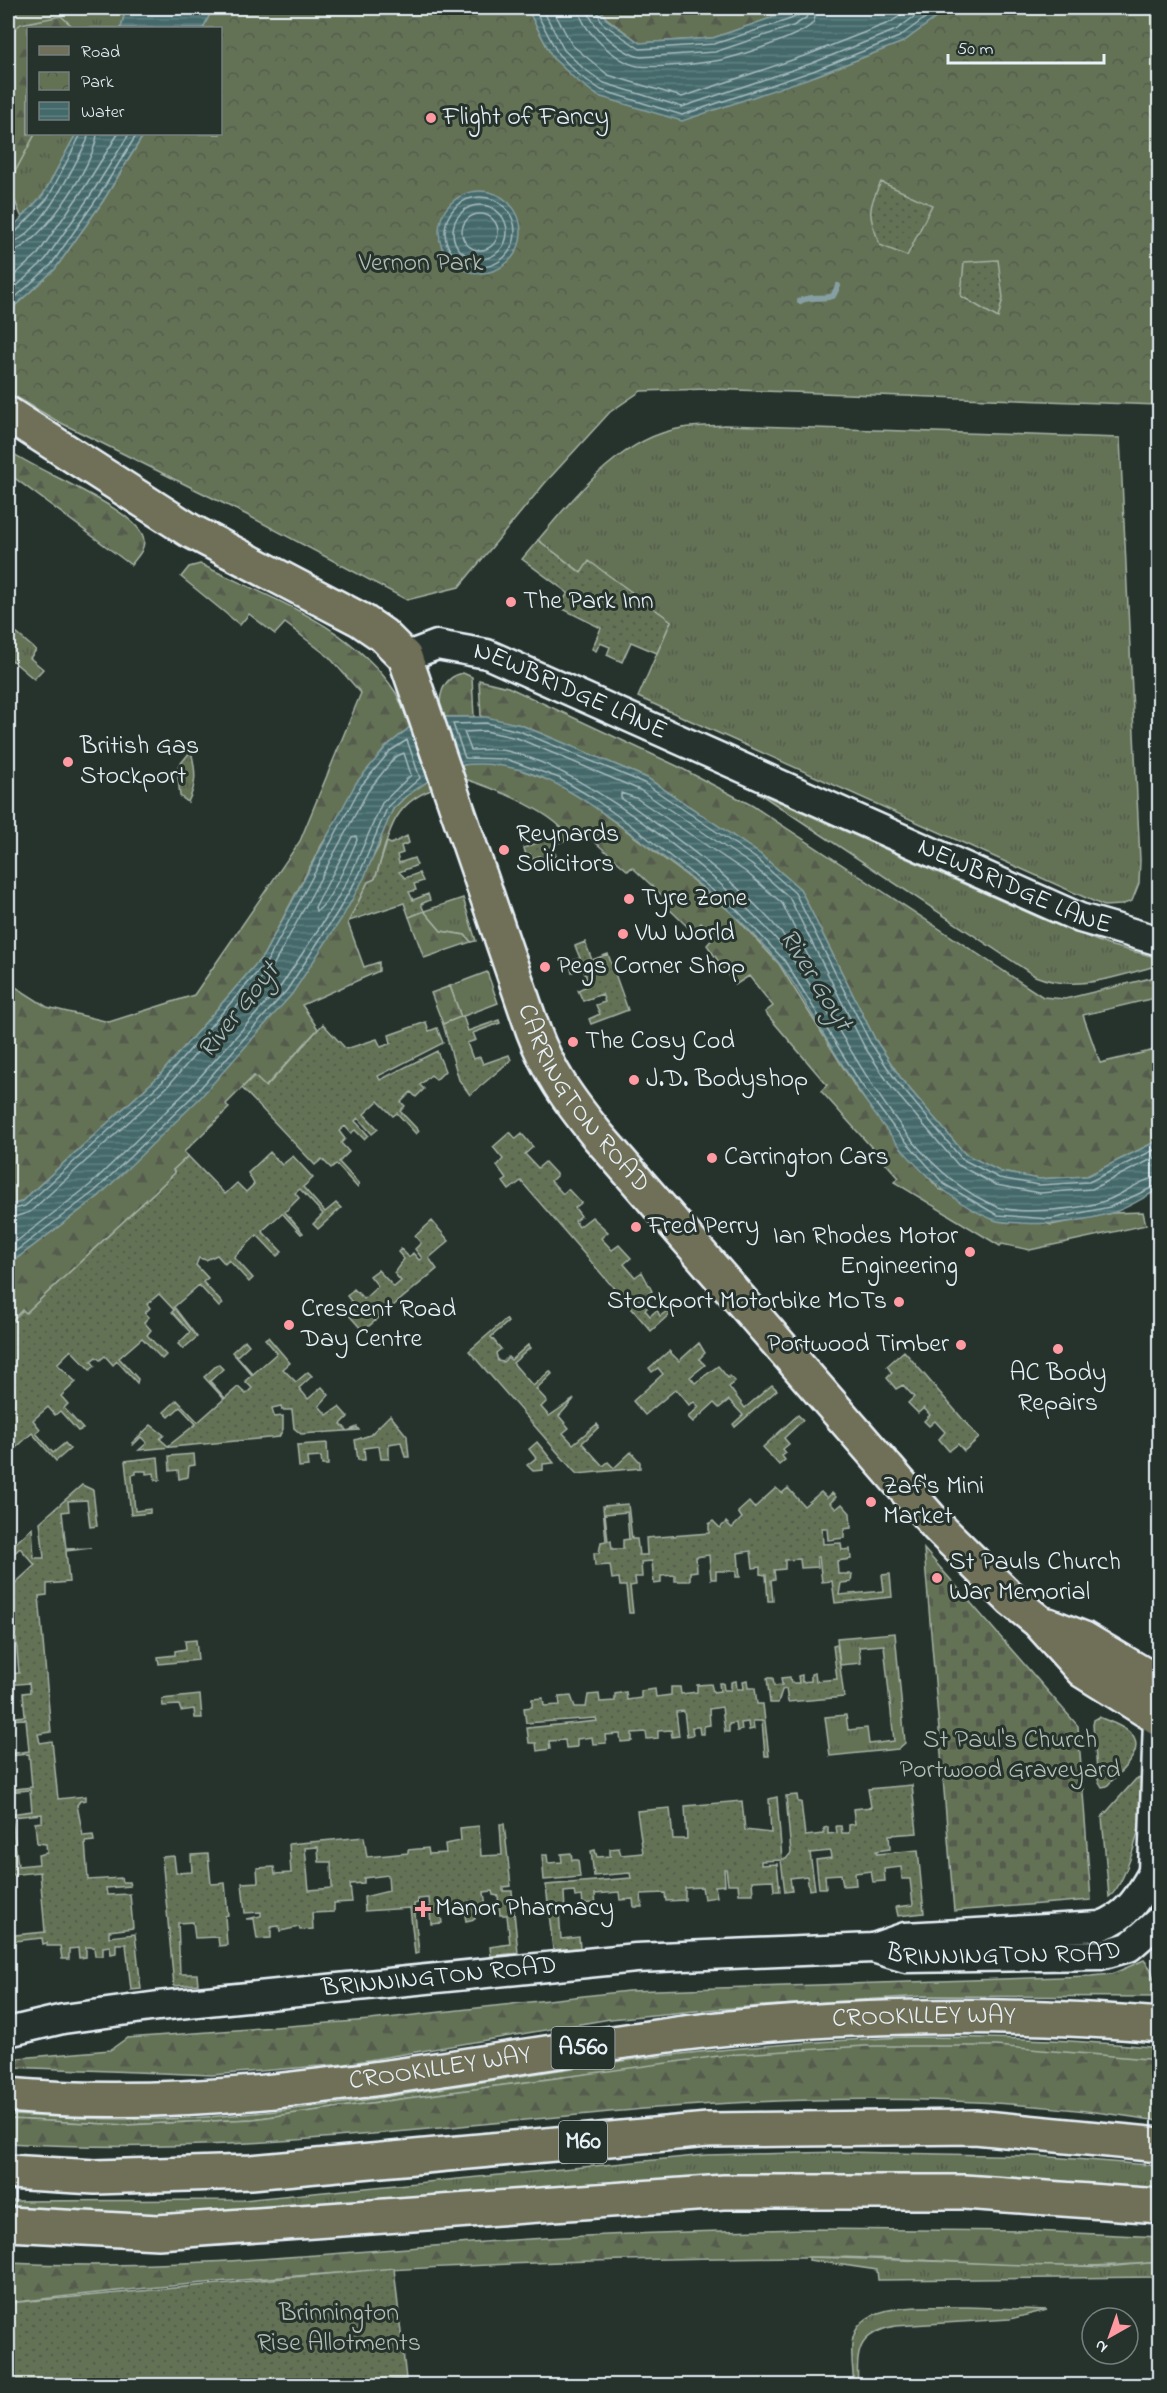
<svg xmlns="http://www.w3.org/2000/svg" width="1167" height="2393" viewBox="0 0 1167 2393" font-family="'Indie Flower',sans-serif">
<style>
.grass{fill:url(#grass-tufts);stroke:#a6b2a6;stroke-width:1.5}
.forest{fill:url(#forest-firs);stroke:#a6b2a6;stroke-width:1.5}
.cemetery{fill:url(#cemetery-stones);stroke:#a6b2a6;stroke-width:1.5}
.park{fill:url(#park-crowns);stroke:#a6b2a6;stroke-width:1.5}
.garden{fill:url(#garden-dots);stroke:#a6b2a6;stroke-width:1.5;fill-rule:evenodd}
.water{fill:url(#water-rules);stroke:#869fa3;stroke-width:1.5}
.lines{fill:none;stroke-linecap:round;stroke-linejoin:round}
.shore{stroke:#a6bbbf;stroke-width:1.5}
.stream{stroke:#869fa3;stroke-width:6}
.minor-casing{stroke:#e8f1f8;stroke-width:33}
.major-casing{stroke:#e8f1f8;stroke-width:38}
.highway-casing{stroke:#e8f1f8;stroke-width:38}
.minor{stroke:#26332d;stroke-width:28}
.major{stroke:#706f59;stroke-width:33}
.highway{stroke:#706f59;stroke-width:33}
.poi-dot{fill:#ff9aa2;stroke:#26332d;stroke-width:2}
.labels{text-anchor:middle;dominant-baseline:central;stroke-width:6;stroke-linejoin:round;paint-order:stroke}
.shield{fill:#26332d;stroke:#aeb8bb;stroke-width:1.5}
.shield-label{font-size:24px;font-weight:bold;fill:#e8f1f8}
.poi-label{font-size:26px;fill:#e8f1f8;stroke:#26332d;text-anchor:start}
.park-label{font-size:26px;fill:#b3beb6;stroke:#26332d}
.street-label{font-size:26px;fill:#e8f1f8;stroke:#26332d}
.water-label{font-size:27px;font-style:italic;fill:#a6bbbf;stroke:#26332d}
</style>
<defs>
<pattern id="grass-tufts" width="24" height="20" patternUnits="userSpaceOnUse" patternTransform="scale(1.5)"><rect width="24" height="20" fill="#647254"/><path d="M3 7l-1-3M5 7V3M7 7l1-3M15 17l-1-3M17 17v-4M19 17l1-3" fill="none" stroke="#545b4e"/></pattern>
<pattern id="forest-firs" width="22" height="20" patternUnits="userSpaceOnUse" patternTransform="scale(1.5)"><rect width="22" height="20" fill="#647254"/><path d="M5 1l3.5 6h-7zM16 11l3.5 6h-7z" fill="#545b4e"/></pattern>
<pattern id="cemetery-stones" width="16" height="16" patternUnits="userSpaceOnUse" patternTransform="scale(1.5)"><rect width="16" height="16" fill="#647254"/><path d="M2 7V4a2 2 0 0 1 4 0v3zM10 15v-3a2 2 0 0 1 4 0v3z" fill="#545b4e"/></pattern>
<pattern id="park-crowns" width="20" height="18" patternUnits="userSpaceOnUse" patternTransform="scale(1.5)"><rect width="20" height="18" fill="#647254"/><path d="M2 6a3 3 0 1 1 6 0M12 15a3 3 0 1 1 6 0" fill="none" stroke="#545b4e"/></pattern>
<pattern id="garden-dots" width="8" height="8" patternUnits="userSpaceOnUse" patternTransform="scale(1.5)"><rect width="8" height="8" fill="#647254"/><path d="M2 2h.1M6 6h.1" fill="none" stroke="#545b4e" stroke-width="1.8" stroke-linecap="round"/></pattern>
<pattern id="water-rules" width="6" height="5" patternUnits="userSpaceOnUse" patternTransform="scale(1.5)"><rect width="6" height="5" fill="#44696a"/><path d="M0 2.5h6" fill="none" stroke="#5f7f80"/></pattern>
</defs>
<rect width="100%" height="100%" fill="#26332d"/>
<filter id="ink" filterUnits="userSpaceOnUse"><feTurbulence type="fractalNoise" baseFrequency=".0167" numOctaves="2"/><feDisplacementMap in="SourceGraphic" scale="12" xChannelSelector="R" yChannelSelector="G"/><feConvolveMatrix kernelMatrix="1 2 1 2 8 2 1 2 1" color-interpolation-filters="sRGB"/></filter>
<g filter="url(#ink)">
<path class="grass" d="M8,8H126L121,28H74L61,16L8,34Z
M35,134H76L43,195L22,218L8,185Z
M724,425L1120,438L1140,860L1139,883L1132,901L1121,905L1104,906L638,697L671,621L589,562L582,573L538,540C576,495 620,438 682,428C696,426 711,426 724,425Z
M8,626L36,650L30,658L43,669L34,679L8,657Z
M191,751C196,771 197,784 188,802L180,796L177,768Z
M757,792L1042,919L1108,945L1159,958V965C1118,976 1076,993 1035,976Z
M463,898L476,941L471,942L465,935L441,931L424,911Z
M487,972L498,1003L461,1017L450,986Z
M895,1633L905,1743L898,1749L830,1756L825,1717L846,1715L848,1730L867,1728L869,1744L894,1741L884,1645L859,1647L861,1663L840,1665L837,1638Z
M904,2037C990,2037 1075,2039 1159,2048V2060L563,2077L253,2119L126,2125L8,2119V2115C78,2118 150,2122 220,2116C346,2107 469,2083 593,2065C697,2050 800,2042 904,2037Z
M843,2152L1038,2156L1160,2166L1159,2191L587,2185C450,2192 313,2209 175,2215C120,2218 63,2215 8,2215V2201L243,2200L706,2155Z
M809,2257L1106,2267L1159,2262V2277L878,2280L877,2270L809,2260Z
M968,2307L1047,2310L1010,2319L895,2326C858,2334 856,2350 858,2385H854C853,2372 851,2357 852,2344C856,2297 935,2308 968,2307Z"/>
<path class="forest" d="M600,8H800L713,38L640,43L606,18Z
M61,16L74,28H28V134H35L8,185V34L21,24Z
M8,450C33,470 143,511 144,541C144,551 137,557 131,565L8,473Z
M200,564C270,598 352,625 396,693C402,704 405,716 410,727L386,747L321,846L263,956L158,1077L21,1202L8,1206V982L47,1007L109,1022L194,995L300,841L361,693L329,657L285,623L275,634L249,614L240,625L181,577L189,567Z
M463,673L472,677L474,717H443C436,699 442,677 463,673Z
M479,680L508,687L677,766L753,806L1043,997L1065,999L1159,976V997L1083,1015L1100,1063L1159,1049V1140L1087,1176L1039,1179L1001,1172L965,1154L902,1080L875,1039L800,889L760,854L647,778L521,725L481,717Z
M487,762L505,764L556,783L589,803L686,875L732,913L779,964L856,1088L889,1132L939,1189L1051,1225L1112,1213L1143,1212L1146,1225L1030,1250L1002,1244L1000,1246L894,1182L899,1178L821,1091L827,1085L765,1012L773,1006L749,976L735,985L707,945L715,936L701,923L693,932L664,904L667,900L632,867L628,871L587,835L571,841C559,813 493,788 465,779L461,765Z
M428,781L431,790C388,806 388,842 375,879L368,882L348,923L364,967L379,962V971L302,1005L318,1029L265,1087L254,1076L226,1104L229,1108L184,1152L188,1156L173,1170L175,1173L26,1313L22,1310L8,1325V1265L99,1196L342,916L379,846L383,828L393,809L405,797Z
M424,911L441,931L465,935L471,942L424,958L409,917Z
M450,986L461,1017L443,1024L431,993Z
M1144,1960L1151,1969L1159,1997L923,1996L717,2009L610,2019L345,2064L212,2075L8,2067V2059L110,2050L127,2038L370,2020L628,1991L1091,1976L1112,1974Z
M865,2046H995L1159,2060V2121C994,2094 822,2095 656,2108C439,2126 225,2157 8,2143V2119L126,2125L253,2119L726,2055Z
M811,2229L1033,2231L1160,2237L1159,2262C1042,2274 924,2255 806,2257C540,2259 272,2271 8,2303V2263C172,2271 334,2253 498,2241C602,2234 707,2231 811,2229Z"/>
<path class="cemetery" d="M924,1549L1078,1726L1091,1900L954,1911Z"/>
<path class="park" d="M213,8H527L553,58L815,76L902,42L949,8H1159V405L709,389L641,391L610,412L545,483L459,587L407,600L247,515L57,421L8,392V312L55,269L103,201L144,134H220V28H203Z"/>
<path class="garden" d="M881,182L932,205L907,256L880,245C869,215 866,211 881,182Z
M998,260L1003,298L998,318L961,296L964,262Z
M538,540L581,573L589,561L671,621L657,653L631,642L622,662L607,655L610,647L600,643L596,651L592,649L601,628L559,607L568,593L522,559Z
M567,831L569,839L552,845L556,856L542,862L539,856L532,859L530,854L526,855L524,848Z
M407,836L409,843L401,846L403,853L397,855L399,863L414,858L417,865L399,872L405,878L419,873L423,881L414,884L416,890L409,892L413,900L428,894L430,900L421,904L424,911L409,917L404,903L349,921L368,882L375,879L387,842L391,844Z
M585,942L592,960L608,954L628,1010L591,1024L589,1019L600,1014L596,1005L605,1002L602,994L583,1001L578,990L589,985L583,969L572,972L569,962L580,958L575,946Z
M463,1016L468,1031L499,1020L500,1023L473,1033L476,1040L467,1043L473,1059L480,1057L483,1064L509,1055L511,1060L470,1095L459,1080L443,1024Z
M426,1022L429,1031L437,1028L443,1043L378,1076L380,1080L437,1051L445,1071L436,1080L431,1075L420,1085L424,1089L416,1097L411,1092L401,1102L405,1106L400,1111L419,1131L416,1134L397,1113L393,1116L378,1101L364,1114L378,1129L372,1134L358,1118L355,1121L368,1135L364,1139L355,1130L351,1133L345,1126L339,1131L345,1139L341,1143L349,1152L339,1162L359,1184L357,1187L336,1164L331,1168L322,1159L315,1165L242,1088L254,1076L266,1087L323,1024L346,1049L377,1039L381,1047L391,1043L389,1035Z
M510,1132L516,1139L522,1134L533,1147L525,1154L538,1168L545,1162L557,1175L551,1181L563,1194L568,1189L581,1203L575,1208L581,1216L575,1221L579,1227L592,1217L608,1232L601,1238L612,1250L619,1245L631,1258L624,1264L635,1277L642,1272L652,1291L645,1297L651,1304L645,1310L650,1316L657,1310L660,1316L670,1309L672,1312L651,1331L521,1181L509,1190L503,1182L507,1179L497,1166L503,1159L493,1147Z
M270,1152L282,1165L293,1156L313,1178L303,1187L325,1212L336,1203L341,1208L318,1229L313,1224L323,1214L300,1189L295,1193L299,1198L285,1212L303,1233L301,1234L282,1213L262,1231L282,1252L277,1256L257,1235L234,1257L253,1278L249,1282L229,1260L225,1264L217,1255L206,1260L199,1258L196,1265L208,1278L203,1282L223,1304L219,1307L199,1285L174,1307L197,1337L183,1349L178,1344L190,1332L172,1312L174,1310L159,1294L147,1304L150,1308L145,1313L149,1317L144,1322L151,1330L147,1335L166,1355L162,1359L142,1338L119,1358L138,1379L137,1383L117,1361L113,1365L105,1356L100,1360L96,1357L91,1361L95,1366L90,1370L71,1350L57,1364L76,1382L61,1396L68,1404L64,1408L83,1429L78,1431L60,1411L55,1415L48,1407L33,1420L40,1429L36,1433L53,1453L65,1443L70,1449L56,1461L32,1433L8,1455V1325L23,1310L26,1313L175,1173L173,1170L188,1156L225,1194L237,1183L246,1192L254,1184L248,1173Z
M432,1221L449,1241L429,1258L437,1269L363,1331L347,1313L355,1306L347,1296L354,1289L364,1299L378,1286L370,1276L378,1270L394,1287L401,1281L394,1273L404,1259L398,1252L401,1249L409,1257L413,1253L419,1260L422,1258L415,1249L421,1243L415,1236Z
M506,1319L508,1322L491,1337L501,1349L496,1353L498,1361L503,1362L508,1357L511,1360L528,1345L530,1348L513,1363L533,1386L550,1371L552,1374L536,1389L547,1401L541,1407L549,1416L574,1399L559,1416L569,1428L563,1433L573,1444L597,1424L599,1427L582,1443L603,1466L608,1462L614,1468L631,1452L640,1462V1468L577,1474L573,1470L469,1351Z
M268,1337L290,1363L283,1369L296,1382L308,1372L312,1376L299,1388L308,1399L322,1387L329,1395L319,1406L327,1415L339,1407L348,1417L341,1424L348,1431L357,1427L359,1430L301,1434L294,1428L292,1410H282L281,1406L272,1408L274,1417L283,1416V1429L279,1437L139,1450L147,1443L141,1437L133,1445L132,1443L151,1425L164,1435L160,1439L168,1446L196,1424L180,1407L169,1417L164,1412L177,1400L198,1422L224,1399L204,1377L218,1364L223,1369L210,1381L225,1398L238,1387L246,1394L252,1388L245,1381L252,1375L232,1352L245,1340L249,1345L237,1356L253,1374L277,1353L265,1339Z
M699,1343L705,1353L699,1359L705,1365L690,1377L695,1383L718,1366L728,1378L730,1376L735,1381L729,1387L745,1408L772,1385L777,1390L735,1427L733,1424L743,1415L729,1400L719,1408L714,1403L693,1422L688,1417L699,1407L694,1402L689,1405L676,1389L645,1415L633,1401L663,1374L658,1368L652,1372L649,1368L669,1351L679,1361Z
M904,1351L979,1438L964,1451L958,1444L949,1451L939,1439L945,1432L935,1421L929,1426L924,1421L930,1415L924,1408L918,1413L908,1403L914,1397L903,1385L896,1389L887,1378L892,1373L887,1366Z
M390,1415L407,1436L409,1457H405L401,1442L389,1444V1459H381L379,1446L364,1448L365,1460H358L355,1440L370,1435Z
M798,1415L803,1420L784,1438L789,1444L783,1449L786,1453L782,1456L785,1460L779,1465L763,1447Z
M537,1442L554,1463L543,1464V1470L533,1471L527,1465L536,1458L529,1449Z
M327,1443L328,1465H322L321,1457L307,1458L308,1466L299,1467L297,1445Z
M194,1454L195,1465L189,1466L188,1477L179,1479L178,1470L170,1471L169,1456Z
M158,1457L160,1480H155L154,1473L146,1474V1471H136V1474L132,1475L135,1511L150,1509V1513L131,1515L125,1461Z
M82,1485L93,1490L97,1526L90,1527L87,1500L68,1501L69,1511L62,1512L66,1549L91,1548L66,1551L69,1582L47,1584V1595L39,1596L51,1732L38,1734L40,1743L52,1741L58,1799L86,1796V1800L80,1801L77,1805L83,1836L93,1835L94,1841L85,1842L88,1880L121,1878L122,1882H129L130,1886L106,1888L107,1895L130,1894L133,1928L109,1931V1937L135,1934L141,1989L131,1990L126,1944H116V1953L111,1954L110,1946L103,1947V1956H95L94,1947H86V1957L79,1958L78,1948L69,1949V1959H62L60,1946H47V1943L43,1944L42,1938L15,1941V1935L45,1932L40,1872L9,1875L8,1817L10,1814L32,1811L30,1790L8,1792V1790L32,1787L29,1754L8,1756V1754L29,1751L26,1719L8,1720V1718L25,1716L23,1693L30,1692L29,1683L8,1685L9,1674L19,1673L16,1639L8,1640V1634L15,1633L13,1601L8,1602V1585L10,1588L35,1565L20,1548L8,1559V1550L32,1528L34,1558H44L40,1522ZM42,1814V1822L35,1823L37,1843L46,1844L47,1853L38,1855L39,1864L18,1866L12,1817Z
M776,1488L782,1493L788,1488L804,1506L821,1492L827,1498L832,1493L836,1497L830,1503L836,1509L842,1504L850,1513L851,1528L844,1529V1538L828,1540L827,1528H822L823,1544L841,1543L842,1550L850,1549L851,1559L837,1561L838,1574H852L851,1582L841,1583L839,1595L884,1591L882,1575L890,1574L892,1597L835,1603L832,1581L822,1582L819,1557H817L818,1567L801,1568L800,1559L785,1560V1569L774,1570L775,1579L771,1580L773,1601H768L766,1575L760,1574V1567L753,1568L751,1551L738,1553L740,1577H736V1571H716V1579H711L709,1555L696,1557L697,1571L690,1572V1581H675V1575L661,1576V1583L654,1584L652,1561L641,1562L642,1577H635L636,1585L630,1586L633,1613H629L626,1586H620L619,1578L612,1579L610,1565L595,1566L594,1553H599L601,1542L606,1541L603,1506L628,1504L632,1539H637L639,1555H647L646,1538L709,1533V1524L713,1521L720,1528L726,1522L732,1528L742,1518L738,1512L749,1502L754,1508ZM627,1512L629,1539L623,1540V1549H612L611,1541H608L605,1514Z
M196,1640L198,1660L159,1664L158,1657L175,1655V1651L186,1649L185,1641Z
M837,1644L844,1697L788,1702L786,1689L782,1690L778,1703H770L767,1678H773L774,1686L782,1685L781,1678L790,1677L791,1683H799L798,1676L802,1675V1682L811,1681V1674L815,1673L816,1681L837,1679L833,1645Z
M747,1680L748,1688H755L757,1704H763L769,1756H765L762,1721H753L754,1729L749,1730L748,1722L741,1723L742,1730L737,1731L736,1723L729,1724V1732H725L722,1707L709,1709L710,1725L704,1726V1734H700L699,1727H692L693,1735L687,1736L684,1711L676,1712L679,1736L672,1737L671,1730L658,1731V1738L647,1739L646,1732L632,1733V1741L621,1742L620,1734L605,1735L606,1743L593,1744L592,1737L577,1739V1747L566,1748L565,1740L549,1741L550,1749L537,1751L536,1743H529L527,1728L597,1721L596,1718L526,1723L524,1708L532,1707V1699L543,1698L544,1706L560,1705L559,1697L571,1696L575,1707H586L588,1695L599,1694L600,1702L615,1701V1694L626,1692L627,1700L641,1698V1691L655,1689L656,1697L671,1695V1687H680L681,1694L697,1692V1685L711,1684L713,1692L720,1691L719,1683H723L724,1690H731V1682L736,1681L737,1689H744L743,1681Z
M200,1695L202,1718H195L194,1709L181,1711L179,1705L163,1706L162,1699Z
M1099,1717C1108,1721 1121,1725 1129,1732C1150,1750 1118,1773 1107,1786L1102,1787L1098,1780L1093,1725L1094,1720Z
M1142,1778C1151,1798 1128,1884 1109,1897L1102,1817L1136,1779Z
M912,1785L917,1833L889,1835L890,1849L876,1851L877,1854L918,1850L924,1913L898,1916L896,1907L913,1905L910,1879H902L901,1867L884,1869L885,1881L873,1882L871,1871L855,1873L856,1885L843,1886L841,1874L825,1875L826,1888H819L816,1860L831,1858L830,1851L810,1853L815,1889L809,1890L807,1876L790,1878L792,1891L785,1892L781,1860L761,1861V1865L777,1864L780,1891H774L773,1880L752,1881L753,1894H739L738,1884H728L726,1869H724L725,1885L715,1886L717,1897L704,1899L702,1887L685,1888V1900L666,1901L665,1893L641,1894L642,1907H634L633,1899L620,1900L619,1892L595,1894L596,1907L591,1908V1903L583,1904L582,1896L575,1897L574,1891L564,1892L565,1911H559L561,1939L579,1937L580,1948L553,1950L546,1885L631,1878L630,1873L594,1876L591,1851L595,1850L597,1857L610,1856V1849L619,1848L621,1855L643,1853L637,1811L670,1808L673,1839H687L685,1806L742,1801L745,1830L771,1833L769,1799L777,1797L782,1859H786L791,1853L786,1796L797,1795L798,1802H801L805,1836L824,1834V1828L828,1827V1834L837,1833L836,1826H841L842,1833H849V1825L855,1824L853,1809L871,1807L868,1789Z
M500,1824H504L511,1886L503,1887V1891H512L518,1953L491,1956L490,1947L510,1944L507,1915H500L498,1896L493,1895L492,1891L484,1892L486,1907L474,1908L475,1919L466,1921L464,1910L450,1911L449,1907L440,1908L442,1923L431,1924L429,1898L418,1899V1903L414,1904L419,1953L415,1954L410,1908L365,1911L364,1897L389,1891L388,1875L364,1878V1883L350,1884L352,1902L334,1903V1912L312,1913L313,1929L300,1930L299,1927L280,1931L279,1926L271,1927V1938L257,1939L254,1919H246L261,1916V1912L245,1913L242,1883L258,1882L257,1868L274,1867L275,1874L291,1873L289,1844L364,1837L367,1857L408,1853V1850L428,1848L429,1854L446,1853L445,1844L461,1841L460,1828L479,1826L481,1856L502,1855ZM318,1847L319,1862H331L332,1888L309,1890L305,1848Z
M571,1853L572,1860H578L580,1877L544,1880L542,1855H547L548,1863L562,1862L561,1854Z
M208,1854L211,1884L225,1883L228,1915L225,1916L227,1945L219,1946L218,1937L195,1938L193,1922L178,1923L180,1974H197L198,1984L174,1986L162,1857L174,1856L176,1873L192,1872L191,1855Z
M394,2268L406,2379L335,2386L8,2385V2303Z"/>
<path class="water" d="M126,8H213L203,28H121Z
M527,8H600L606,19L640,43L713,38L800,8H949L903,42L815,76L682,121L598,96L574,78L553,58Z
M76,134H144L103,201L55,269L8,312V232L43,195Z
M439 232a41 41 0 1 1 82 0a41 41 0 1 1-82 0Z
M443,717H486L521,725L647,778L760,854L800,889L875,1039L902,1080L965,1154L1001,1172L1039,1179L1087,1176L1159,1140V1189C1144,1197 1127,1209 1111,1213C1081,1222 1051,1225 1021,1223C1013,1222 1002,1223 994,1220C920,1190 872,1113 832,1048C814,1020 799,988 779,963C734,907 672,862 614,821C568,787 520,758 461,765Z
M410,727L428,781L405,797L393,809L364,878L343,916L292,994L200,1098L99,1196L8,1265V1206L21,1202L158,1077L263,956L356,783L386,747Z"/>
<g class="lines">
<path class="shore" d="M534,8L558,54L578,74L601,90L682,115L813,71L899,37L939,8
M542,8L564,50L583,68L604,83L682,107L810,64L896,30L926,8
M552,8L572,45L608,75L682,97L807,55L891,22L911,8
M579,8C580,29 617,63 638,66C659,68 694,64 715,61C734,58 802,36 813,23L818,8
M588,8C589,26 623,54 641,57L715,52L793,26L806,18L809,8
M596,8L602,23L640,49L714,44L791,19L800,14L801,8
M445 232a35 35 0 1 1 70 0a35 35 0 1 1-70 0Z
M453 232a27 27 0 1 1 54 0a27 27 0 1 1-54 0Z
M462 232a18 18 0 1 1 36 0a18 18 0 1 1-36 0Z
M8,235L14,234L48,198L81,134
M8,243C38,241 74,166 87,141L88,134
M8,252C38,251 96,162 97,134
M8,281L38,254L84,188L118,134
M8,294L45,260L92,193L129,134
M8,304L51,265L98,197L137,134
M621,793L636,798L746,872L782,903L817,974H812C766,901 691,848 621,798Z
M356,836L357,840C351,854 328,907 316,911L315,907L352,837Z
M1160,1147L1089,1182L1039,1185L999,1178L962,1159L898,1083L870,1042L795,893L757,859L644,783L519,731L486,723L453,724L465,758L506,759L559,778L593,798L640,832L736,909L784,960L861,1084L894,1128L944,1184L997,1215L1050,1219L1110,1207L1160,1184
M1160,1155L1092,1189L1040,1193L996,1185L958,1165L892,1088L864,1046L789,897L752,865L640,790L517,738L485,731L464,732L471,750C483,750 494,748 507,751C587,768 741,890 790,956C850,1034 900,1169 998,1207C1021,1215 1088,1209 1110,1199C1126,1192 1143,1178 1160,1177
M8,1211L25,1206L162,1082L268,960L361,786L390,751L407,740L420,778L388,806L359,875L337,913L287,990L196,1093L95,1191L8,1257
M8,1219L30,1212L167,1087L274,964L368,791L395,757L404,753L411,775L382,803L352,872L331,910L281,986L190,1088L90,1185L8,1248"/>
<path class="stream" d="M800,301C811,295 822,300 833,296L838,286"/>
<g class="minor-casing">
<g id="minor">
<path id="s1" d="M405,657L437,645L487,654L1080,918L1160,941"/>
<path d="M1153,1872L1158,1718"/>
<path id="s2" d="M873,1948L906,1958L1100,1955L1129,1947L1160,1920"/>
<path id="s3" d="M8,2032L63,2019L158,2006L636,1958L873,1948L905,1937L1100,1926C1132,1916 1144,1887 1160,1860"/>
</g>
</g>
<g class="major-casing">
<g id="major">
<path id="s4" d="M8,414L189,530L361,620L383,635L405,657L533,1030C549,1073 568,1099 597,1135L938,1527L1012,1600L1038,1621L1083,1671L1160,1719"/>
<path d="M1048,1625L1084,1639L1160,1684"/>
<path id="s5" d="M8,2095C225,2115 440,2066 655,2037C819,2014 994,2011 1160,2025"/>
</g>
</g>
<g class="highway-casing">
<path id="highway" d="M8,2172L95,2177L251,2172L708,2130L975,2127L1160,2145
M8,2224L158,2232L724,2192H964L1160,2206"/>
</g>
<use href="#minor" class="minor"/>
<use href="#major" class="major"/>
<use href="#highway" class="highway"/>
</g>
</g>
<g class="poi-dot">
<circle cx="431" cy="118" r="6"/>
<circle cx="511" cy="602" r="6"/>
<circle cx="68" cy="762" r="6"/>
<circle cx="504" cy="850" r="6"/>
<circle cx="629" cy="899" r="6"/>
<circle cx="623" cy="934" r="6"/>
<circle cx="545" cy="967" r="6"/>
<circle cx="573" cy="1042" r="6"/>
<circle cx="634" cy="1080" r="6"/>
<circle cx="712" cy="1158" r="6"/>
<circle cx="636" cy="1227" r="6"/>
<circle cx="970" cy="1252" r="6"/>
<circle cx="899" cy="1302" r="6"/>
<circle cx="289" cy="1325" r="6"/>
<circle cx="961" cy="1345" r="6"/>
<circle cx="1058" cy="1349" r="6"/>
<circle cx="871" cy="1502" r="6"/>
<circle cx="937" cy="1578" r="6"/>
<path d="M420 1900h6v6h6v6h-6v6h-6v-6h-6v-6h6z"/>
</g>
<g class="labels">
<g class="shield">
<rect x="551.5" y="2027" width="63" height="42" rx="4.5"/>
<rect x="559" y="2121" width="48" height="42" rx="4.5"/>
</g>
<g class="shield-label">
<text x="583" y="2048">A560</text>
<text x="583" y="2142">M60</text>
</g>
<g class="poi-label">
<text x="443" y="118">Flight of Fancy</text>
<text x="523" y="602">The Park Inn</text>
<text x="80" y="747">British Gas<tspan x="80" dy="30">Stockport</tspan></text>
<text x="516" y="835">Reynards<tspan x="516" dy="30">Solicitors</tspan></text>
<text x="641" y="899">Tyre Zone</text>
<text x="635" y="934">VW World</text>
<text x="557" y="967">Pegs Corner Shop</text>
<text x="585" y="1042">The Cosy Cod</text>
<text x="646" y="1080">J.D. Bodyshop</text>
<text x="724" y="1158">Carrington Cars</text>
<text x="648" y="1227">Fred Perry</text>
<text x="958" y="1237" text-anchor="end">Ian Rhodes Motor<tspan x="958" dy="30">Engineering</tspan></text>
<text x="887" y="1302" text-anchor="end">Stockport Motorbike MOTs</text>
<text x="301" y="1310">Crescent Road<tspan x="301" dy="30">Day Centre</tspan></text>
<text x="949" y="1345" text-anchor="end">Portwood Timber</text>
<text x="1058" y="1374" text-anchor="middle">AC Body<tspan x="1058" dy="30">Repairs</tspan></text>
<text x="883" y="1487">Zaf's Mini<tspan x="883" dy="30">Market</tspan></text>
<text x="949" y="1563">St Pauls Church<tspan x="949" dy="30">War Memorial</tspan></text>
<text x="435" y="1909">Manor Pharmacy</text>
</g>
<g class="park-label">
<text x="421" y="264">Vernon Park</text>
<text x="1010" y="1741">St Paul's Church<tspan x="1010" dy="30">Portwood Graveyard</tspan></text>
<text x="339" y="2314">Brinnington<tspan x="339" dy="30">Rise Allotments</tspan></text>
</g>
<g class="street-label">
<text stroke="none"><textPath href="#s1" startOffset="176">NEWBRIDGE LANE</textPath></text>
<text stroke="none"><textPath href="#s1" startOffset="662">NEWBRIDGE LANE</textPath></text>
<text stroke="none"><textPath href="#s4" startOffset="946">CARRINGTON ROAD</textPath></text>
<text stroke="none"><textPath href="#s2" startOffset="132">BRINNINGTON ROAD</textPath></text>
<text stroke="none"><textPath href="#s3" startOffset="435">BRINNINGTON ROAD</textPath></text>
<text stroke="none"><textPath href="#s5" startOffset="921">CROOKILLEY WAY</textPath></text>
<text stroke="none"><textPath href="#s5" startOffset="434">CROOKILLEY WAY</textPath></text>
</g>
<g class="water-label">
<text transform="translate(815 980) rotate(58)">River Goyt</text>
<text transform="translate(239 1011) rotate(-52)">River Goyt</text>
</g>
</g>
<rect width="1167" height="2393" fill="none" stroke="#26332d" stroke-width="30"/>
<rect x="15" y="15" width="1137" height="2363" fill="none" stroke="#e8f1f8" stroke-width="2" filter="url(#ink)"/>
<rect x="27" y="27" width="195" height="108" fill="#26332d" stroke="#747f7e" stroke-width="1.5"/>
<rect x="39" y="46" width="30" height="9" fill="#706f59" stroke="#747f7e" stroke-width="1.5"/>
<text x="81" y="57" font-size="18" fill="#e8f1f8">Road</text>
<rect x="39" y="72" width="30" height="18" fill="url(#park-crowns)" stroke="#747f7e" stroke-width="1.5"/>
<text x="81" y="87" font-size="18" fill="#e8f1f8">Park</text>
<rect x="39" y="102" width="30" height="18" fill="url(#water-rules)" stroke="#747f7e" stroke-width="1.5"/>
<text x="81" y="117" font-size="18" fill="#e8f1f8">Water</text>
<g transform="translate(1110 2336) rotate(220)"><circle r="28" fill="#26332d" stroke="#747f7e" stroke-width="1.5"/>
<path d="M0-4.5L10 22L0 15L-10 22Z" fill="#ff9aa2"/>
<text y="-9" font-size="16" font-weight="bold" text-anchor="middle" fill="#e8f1f8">N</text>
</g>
<path d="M948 54v9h156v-9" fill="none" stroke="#e8f1f8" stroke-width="3"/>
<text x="957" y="54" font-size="18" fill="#e8f1f8" stroke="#26332d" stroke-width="4.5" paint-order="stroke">50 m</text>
</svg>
